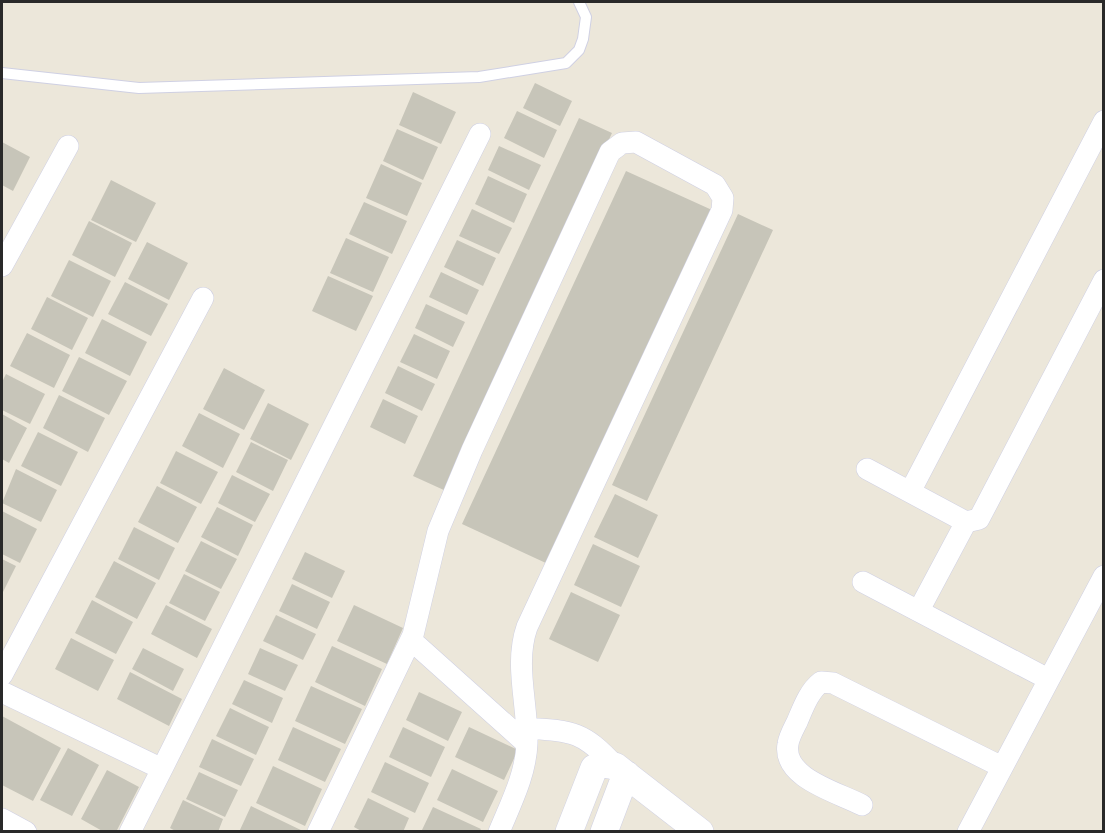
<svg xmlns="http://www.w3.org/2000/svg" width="1105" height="833" viewBox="0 0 1105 833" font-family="Quicksand,sans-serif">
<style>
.building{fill:#c7c5b9}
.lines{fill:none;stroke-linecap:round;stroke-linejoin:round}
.service-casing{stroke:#cfd0e3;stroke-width:12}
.minor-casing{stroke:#cfd0e3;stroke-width:22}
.tertiary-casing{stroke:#cfd0e3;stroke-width:28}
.service{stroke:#fff;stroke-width:10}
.minor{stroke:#fff;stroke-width:21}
.tertiary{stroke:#fff;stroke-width:27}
</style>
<rect width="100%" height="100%" fill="#ece7da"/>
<path class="building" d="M535,83L572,101L560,126L523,108Z
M413,92L456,112L441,144L399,125Z
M517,111L557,130L544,158L504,138Z
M579,118L612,133L446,491L413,476Z
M397,129L438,147L423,180L383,161Z
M2,142L30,157L13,191L2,185Z
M499,146L541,165L529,190L488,170Z
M381,164L422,183L407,216L366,198Z
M626,171L712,210L548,564L462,524Z
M488,176L527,194L514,223L475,204Z
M111,180L156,203L136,242L91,220Z
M364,202L407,221L392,254L349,234Z
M472,209L512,228L499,254L459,236Z
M738,214L773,230L647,501L612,485Z
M89,221L132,243L115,277L72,255Z
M346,238L389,257L373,292L330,273Z
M457,240L496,258L483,286L444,267Z
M147,242L188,263L169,300L128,279Z
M69,260L111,281L93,317L51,296Z
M441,272L479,290L467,315L429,297Z
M328,276L373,296L356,331L312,311Z
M125,282L168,304L151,336L108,314Z
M47,297L88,318L72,350L31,329Z
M426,304L465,322L453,347L415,328Z
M102,319L147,342L130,376L85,353Z
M27,333L70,355L54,388L10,366Z
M414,334L450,351L437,379L400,362Z
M79,357L127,381L109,415L62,391Z
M398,366L435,384L422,411L385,393Z
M224,368L265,390L244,430L203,409Z
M6,374L45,394L30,424L2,410V382Z
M59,395L105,418L88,452L43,428Z
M383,399L418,416L405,444L370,427Z
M268,403L309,424L291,460L250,439Z
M199,413L240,434L223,468L182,446Z
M2,414L27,428L9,463L2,459Z
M38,432L78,452L61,486L21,466Z
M251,442L288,460L273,491L236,472Z
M176,451L218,472L201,504L160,483Z
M16,469L57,490L41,522L2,503Z
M232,475L270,494L255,522L218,503Z
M157,486L197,507L178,543L138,522Z
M615,494L658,515L638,558L594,537Z
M217,507L253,525L238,556L201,537Z
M2,511L37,529L20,563L2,554Z
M134,527L175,548L159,580L118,559Z
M201,541L237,559L221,589L185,571Z
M593,544L640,566L621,607L574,585Z
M305,552L345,571L332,598L292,579Z
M2,559L16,566L2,594Z
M114,561L156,583L137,619L95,597Z
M184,574L220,592L205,621L169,603Z
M292,584L330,602L317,629L279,611Z
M571,592L620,615L598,662L549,639Z
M92,600L133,622L116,654L75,633Z
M166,605L212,629L197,658L151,634Z
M354,605L403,628L387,664L337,641Z
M276,615L316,634L303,660L263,641Z
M71,638L114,660L98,691L55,669Z
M332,646L382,669L365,706L315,682Z
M143,648L184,669L173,691L132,669Z
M260,648L298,665L285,691L248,674Z
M130,672L182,699L169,726L117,699Z
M244,680L283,698L272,723L232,704Z
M311,686L362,709L345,744L295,721Z
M419,692L462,712L448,741L406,720Z
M230,708L269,727L256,755L216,736Z
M2,716L61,748L33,801L2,785Z
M293,727L341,749L325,782L278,760Z
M403,727L445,747L431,777L389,757Z
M469,727L518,750L504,780L455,757Z
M212,739L254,759L241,786L199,767Z
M68,748L99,765L72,816L40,800Z
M385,762L429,783L415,813L371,792Z
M273,766L322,789L305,826L256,803Z
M452,769L498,791L483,822L437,800Z
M107,770L139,787L116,832H104L81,819Z
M199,772L238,790L225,817L186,799Z
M368,798L409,818L403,832H363L354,827Z
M183,800L223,819L218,832H177L170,828Z
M251,806L305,832H239Z
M433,807L481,829L479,832H421Z"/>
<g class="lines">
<g class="service-casing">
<path id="service" d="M2,73L139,88L479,77L566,63L579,50L583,39L586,17L579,2"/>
</g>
<g class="minor-casing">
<path id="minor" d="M2,266L68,146
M867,469L966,522L979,519L1104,280
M910,492L1104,121
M863,582L1048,679
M919,610L966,522
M411,640L527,744
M2,675L203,298
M2,692L162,769L480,134
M526,728C572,731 583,731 615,766
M862,805C837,792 782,778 788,744C789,737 794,728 797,722C803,708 809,691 821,682L833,683L1002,767
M2,819L26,832
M130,832L162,769
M318,832L413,635L438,531L472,450L610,152L622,143L636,142L715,185L723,198L722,210L527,627C514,664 528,704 527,743C526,774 511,803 499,832
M968,832L1104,576"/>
</g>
<g class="tertiary-casing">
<path id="tertiary" d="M569,832L594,768L602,764L615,766L700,832
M604,832L626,774"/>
</g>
<use href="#service" class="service"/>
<use href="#minor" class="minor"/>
<use href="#tertiary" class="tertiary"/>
</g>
<rect width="1105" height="833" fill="none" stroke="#292929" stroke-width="6"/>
</svg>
